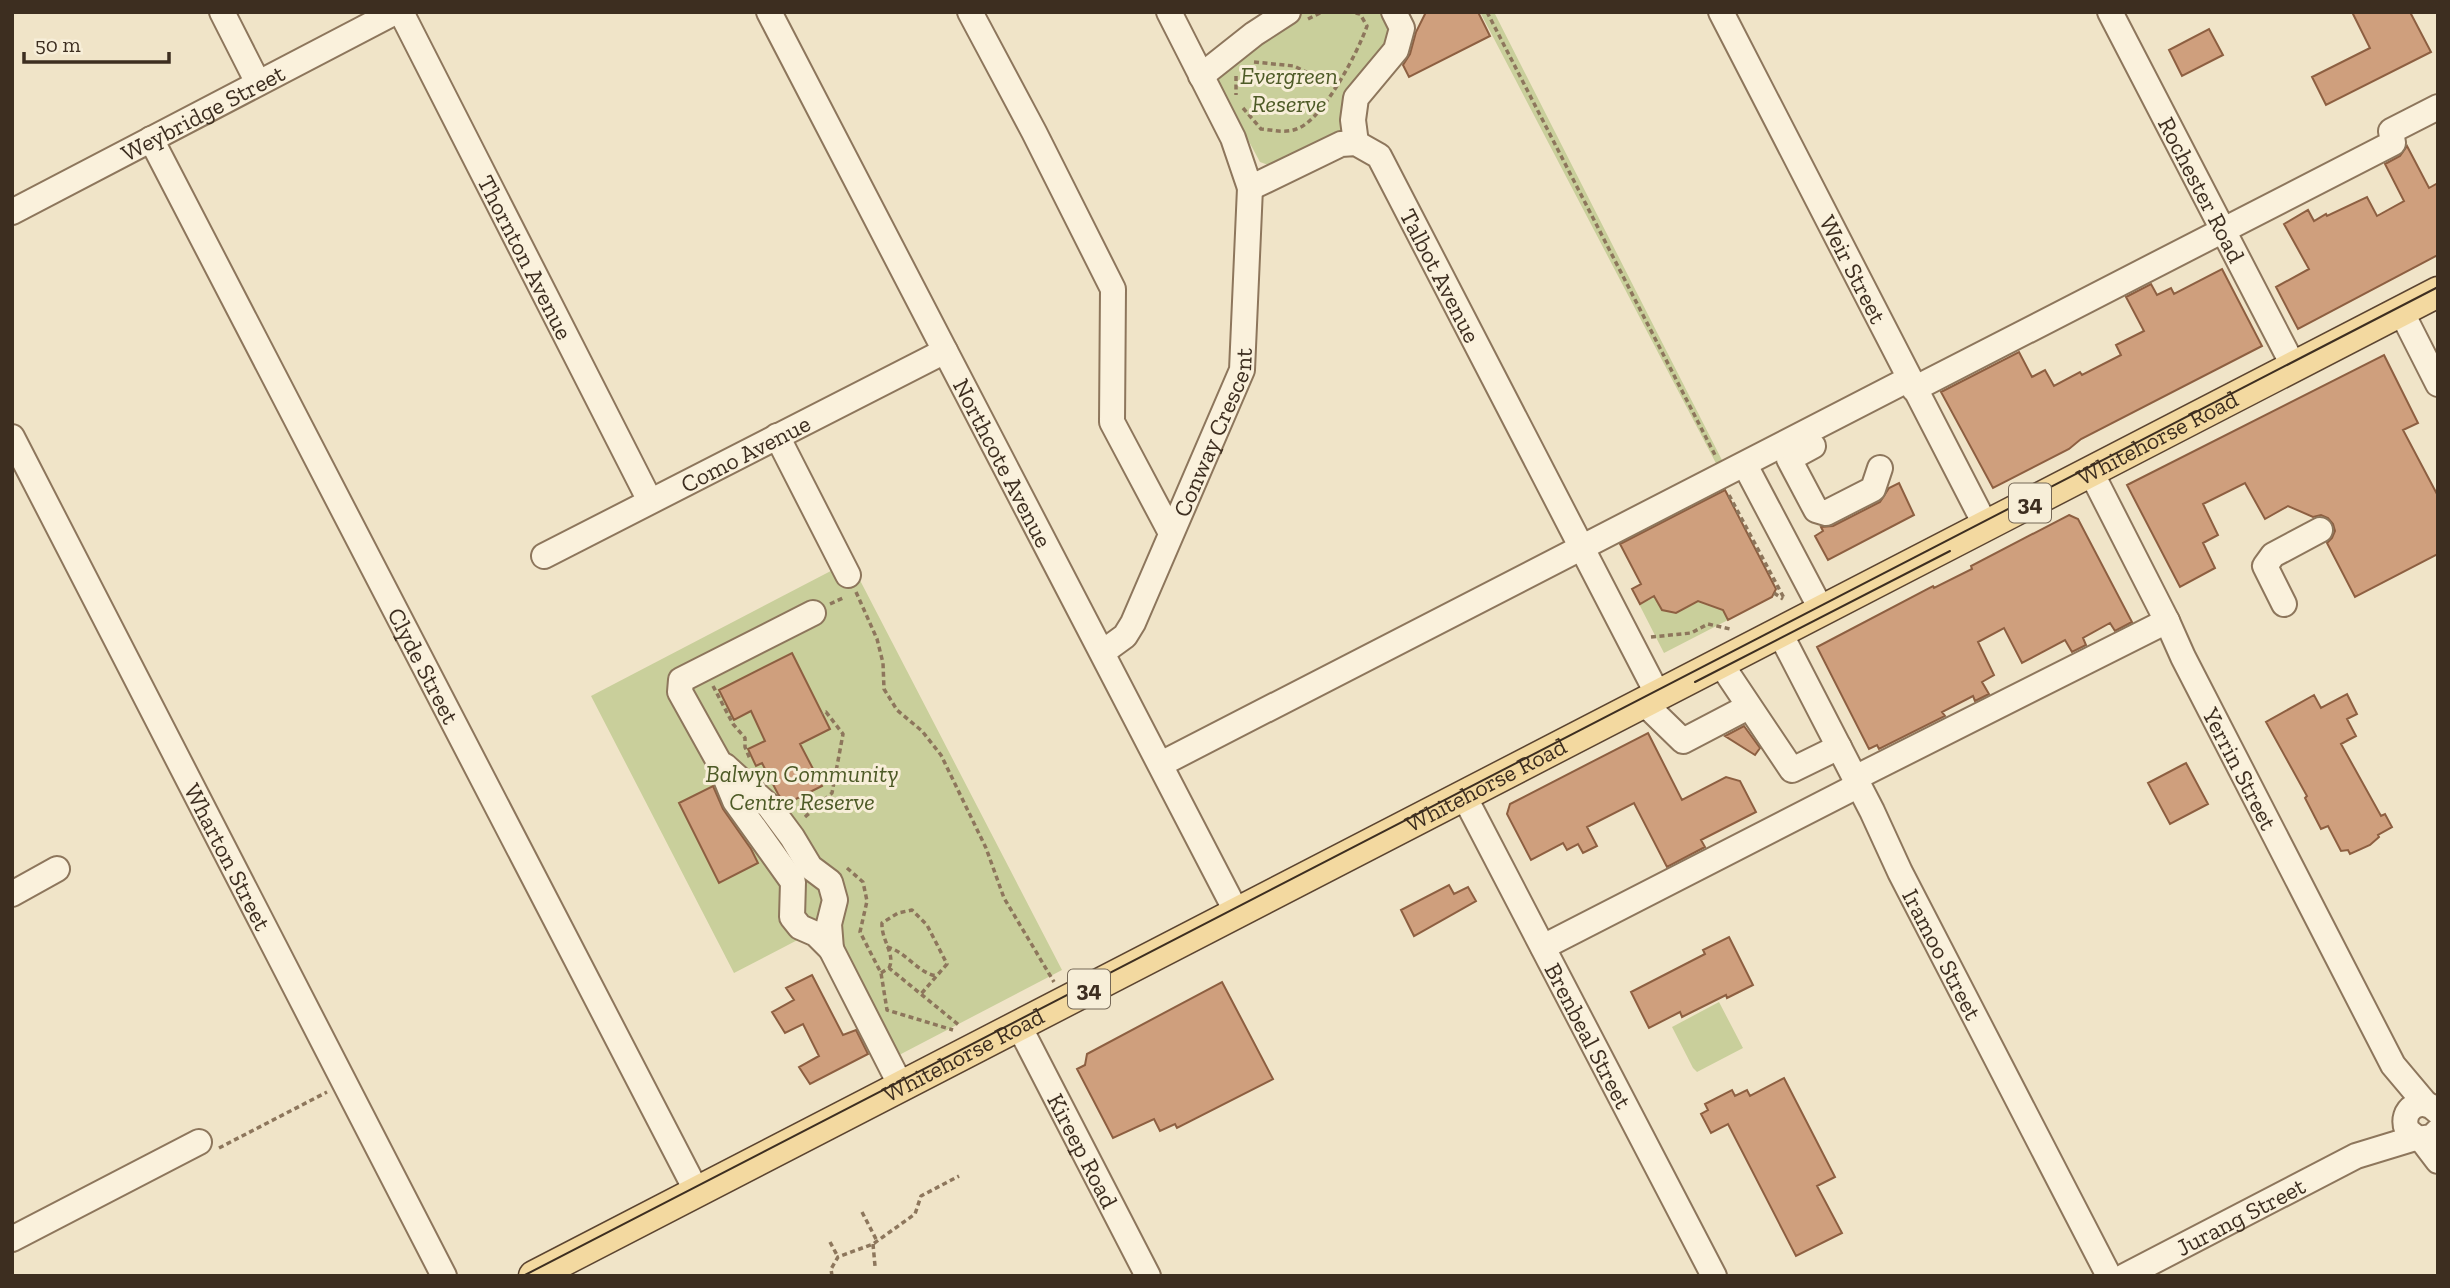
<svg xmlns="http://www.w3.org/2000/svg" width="2450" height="1288" viewBox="0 0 2450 1288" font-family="'Zilla Slab',serif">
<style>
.green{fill:#c9cf9b}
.building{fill:#cf9f7d;stroke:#8d5f41;stroke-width:2}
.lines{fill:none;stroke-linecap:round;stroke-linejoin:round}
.minor-casing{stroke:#8d765c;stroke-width:28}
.major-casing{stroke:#5b4430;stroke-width:33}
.path{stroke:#8d765c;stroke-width:3.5;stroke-dasharray:5 3.5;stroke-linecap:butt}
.minor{stroke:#faf1dc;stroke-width:24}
.major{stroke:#f3d9a0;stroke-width:30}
.tram{stroke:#3d2e20;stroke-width:2}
.labels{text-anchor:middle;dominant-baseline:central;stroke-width:6;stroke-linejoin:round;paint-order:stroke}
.shield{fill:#f7eed8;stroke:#756857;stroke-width:2}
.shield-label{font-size:23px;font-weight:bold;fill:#3d2e20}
.park-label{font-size:24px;font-style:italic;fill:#4d5a26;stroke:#f7eed8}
.street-label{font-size:24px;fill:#3d2e20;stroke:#f7eed8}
</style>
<rect width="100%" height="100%" fill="#f0e4c8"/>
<path class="green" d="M1302,12H1382L1393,36L1342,133L1274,167L1260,162L1217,82C1238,50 1269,31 1302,12Z
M1480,12H1494L1726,468L1720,471Z
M850,561L1062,970L880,1065L811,933L734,973L591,696Z
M1654,596L1662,610L1676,613L1698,601L1723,610L1728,620L1664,653L1639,604Z
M1719,1002L1743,1048L1697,1072L1693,1068L1672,1027Z"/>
<path class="building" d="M1426,12H1478L1490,36L1409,77L1403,65L1410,54L1416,32Z
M2352,12H2410L2431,52L2326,105L2312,77L2370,48Z
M2209,29L2223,55L2182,76L2169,50Z
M2407,146L2429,188L2438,183V255L2298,329L2276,287L2309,269L2284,224L2308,210L2314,221L2326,214L2327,216L2367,197L2377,216L2404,201L2385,164L2400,156Z
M2222,269L2262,346L2081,439L2069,449L1993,488L1941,392L2019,352L2032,377L2045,370L2054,386L2080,372L2082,375L2121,355L2116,345L2144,331L2126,297L2151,284L2157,295L2171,288L2174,294Z
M2384,355L2418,423L2403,430L2438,496V554L2355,597L2327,543L2332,538L2335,531L2333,524L2328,518L2321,515L2313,517L2288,506L2265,519L2245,483L2203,504L2218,535L2203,543L2215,568L2180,587L2127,485Z
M1899,483L1914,515L1828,560L1815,536L1823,531L1821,527L1833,526L1880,502L1889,488Z
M1725,490L1776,589L1772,597L1728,620L1723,610L1698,601L1676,613L1662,610L1654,596L1640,604L1632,589L1641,584L1620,544Z
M2069,515L2078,519L2132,622L2115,631L2110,623L2083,638L2086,645L2072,652L2065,640L2022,663L2004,628L1978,642L1994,675L1982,682L1989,694L1975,701L1973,696L1942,712L1945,716L1879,749L1877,745L1869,749L1817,647L1933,586L1934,588L1972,569L1971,566Z
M792,653L830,729L800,744L822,786L786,804L778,794L762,763L756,766L748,749L765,741L751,711L734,720L719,690Z
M2347,694L2357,714L2347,719L2356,736L2341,744L2381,816L2385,814L2392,827L2378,835L2379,837L2370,845L2350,854L2348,850L2341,851L2328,826L2321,829L2305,798L2307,796L2266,722L2314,695L2321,708Z
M1744,726L1760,748L1755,755L1725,736Z
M1648,733L1682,800L1726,777L1740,781L1756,812L1701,840L1705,847L1667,867L1634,803L1587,827L1597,846L1583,853L1578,844L1567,850L1563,843L1531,860L1507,814L1510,804Z
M2186,763L2208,804L2170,824L2148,783Z
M713,786L723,809L751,849L758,863L719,883L679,803Z
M1449,885L1454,894L1468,887L1476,901L1414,936L1401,910Z
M1729,937L1753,985L1727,998L1726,995L1682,1017L1680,1012L1649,1028L1631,992L1705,954L1703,950Z
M812,975L843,1035L856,1030L868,1054L810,1084L799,1067L819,1056L803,1024L785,1033L772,1012L794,1000L786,988Z
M1222,982L1273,1079L1177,1128L1175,1124L1160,1131L1154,1119L1113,1138L1077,1069L1085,1065L1087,1054Z
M1784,1078L1835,1177L1817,1186L1842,1233L1796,1256L1728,1124L1711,1133L1701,1114L1708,1110L1705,1104L1732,1090L1735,1096L1747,1090L1750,1096Z"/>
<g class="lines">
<g class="minor-casing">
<g id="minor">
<path d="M222,12L258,83"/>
<path id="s1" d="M401,12L650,501"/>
<path id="s2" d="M769,12L1237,913"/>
<path d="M970,12L1034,132L1113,289L1112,422L1171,533"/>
<path id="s3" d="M1169,12L1233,138L1250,188L1341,144L1356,143L1379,156L1658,695"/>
<path id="s4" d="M1721,12L1986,526"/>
<path id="s5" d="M2110,12L2294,367"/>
<path d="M1201,76L1254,34L1288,12"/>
<path id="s6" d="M151,139L697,1192"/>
<path d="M1356,143L1353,120L1356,98L1396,50L1402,28L1394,12"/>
<path id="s7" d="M12,212L395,12"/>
<path d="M2401,311L2438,384"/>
<path d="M1914,389L2393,143L2391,131L2438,107"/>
<path d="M777,436L848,575"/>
<path id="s8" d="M12,437L444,1276"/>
<path d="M1813,446L1789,459L1816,510L1826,513L1873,489L1880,468"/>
<path d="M1745,465L1822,611"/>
<path id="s9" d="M2091,472L2167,621L2183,657L2393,1065L2425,1103"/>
<path id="s10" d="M544,556L945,351"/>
<path d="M2284,604L2265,566L2273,555L2320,530"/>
<path d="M813,613L681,680L680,692L719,762L735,801L793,882L792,917L800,927L816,934L831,949L901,1086"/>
<path id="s11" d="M1780,633L1872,811L1900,872L2109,1276"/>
<path id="s12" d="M1103,652L1125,636L1133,623L1242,370L1250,188"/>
<path d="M1721,664L1792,770L1839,747"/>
<path d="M1644,703L1683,741L1748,707"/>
<path d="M1161,764L1909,379"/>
<path d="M725,766L769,806L792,837L810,867L830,882L835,900L829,924L831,949"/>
<path d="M1855,778L2167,621"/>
<path id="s13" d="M1464,796L1714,1276"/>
<path d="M12,894L57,869"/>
<path d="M1543,947L1859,785"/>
<path id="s14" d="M1019,1026L1148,1276"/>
<path d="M2437,1111C2422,1095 2399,1109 2407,1130L2418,1139L2432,1137L2438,1131"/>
<path d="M2422,1140L2438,1161"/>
<path d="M12,1239L199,1142"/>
<path id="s15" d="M2125,1276L2356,1156L2415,1138"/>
</g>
</g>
<g class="major-casing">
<g id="major">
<path id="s16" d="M534,1276L2438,292"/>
</g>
</g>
<path class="path" d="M1487,12L1715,455
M1308,19L1322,12
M1254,62L1294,66L1336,87
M1236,76V95
M1243,108L1261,129C1274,130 1286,134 1299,128C1324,117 1358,52 1367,26L1360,14L1351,12
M1729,495L1785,600
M856,592L877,639L883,663L884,689L897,710L922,731L941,755L986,848L1004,898L1054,982
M1774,593L1783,599
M830,604L845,597
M1651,637L1691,633L1708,624L1730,629
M713,686L733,724L745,738V747L750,759
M805,817L832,793L843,734L826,712L822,714
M847,868L863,882L867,901L860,932L881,973L887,1010L953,1030
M887,947C907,952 917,973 937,976
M889,968C896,955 881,940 882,923L898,913L912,910L927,925L947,964L921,994
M881,973L889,968L960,1026
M219,1148L327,1092
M862,1212L877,1241
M830,1242L838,1257
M873,1244L875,1266
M832,1276L831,1269L838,1257L873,1244L915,1214L921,1196L959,1176"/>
<use href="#minor" class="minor"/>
<use href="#major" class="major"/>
<path class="tram" d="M1695,682L1950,551
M523,1276L2438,287"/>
</g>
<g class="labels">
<g class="shield">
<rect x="2009" y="483.5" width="42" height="39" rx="5"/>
<rect x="1068" y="969.5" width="42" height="39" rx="5"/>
</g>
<g class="shield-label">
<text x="2030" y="503">34</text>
<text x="1089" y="989">34</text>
</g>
<g class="park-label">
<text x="1289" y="75">Evergreen<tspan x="1289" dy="28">Reserve</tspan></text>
<text x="802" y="773">Balwyn Community<tspan x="802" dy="28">Centre Reserve</tspan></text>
</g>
<g class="street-label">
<text stroke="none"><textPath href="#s7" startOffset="215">Weybridge Street</textPath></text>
<text stroke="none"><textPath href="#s5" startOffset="200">Rochester Road</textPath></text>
<text stroke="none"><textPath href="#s1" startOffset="275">Thornton Avenue</textPath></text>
<text stroke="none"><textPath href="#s4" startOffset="289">Weir Street</textPath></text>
<text stroke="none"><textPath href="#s3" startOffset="471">Talbot Avenue</textPath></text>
<text stroke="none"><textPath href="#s12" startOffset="250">Conway Crescent</textPath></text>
<text stroke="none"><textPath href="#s16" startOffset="1827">Whitehorse Road</textPath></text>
<text stroke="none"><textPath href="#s10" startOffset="226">Como Avenue</textPath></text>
<text stroke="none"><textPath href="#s2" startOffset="508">Northcote Avenue</textPath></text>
<text stroke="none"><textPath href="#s6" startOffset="593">Clyde Street</textPath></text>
<text stroke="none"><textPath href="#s9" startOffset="332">Yerrin Street</textPath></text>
<text stroke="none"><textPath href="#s16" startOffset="1071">Whitehorse Road</textPath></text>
<text stroke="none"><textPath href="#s8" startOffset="472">Wharton Street</textPath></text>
<text stroke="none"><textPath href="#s11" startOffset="360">Iramoo Street</textPath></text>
<text stroke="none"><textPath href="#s13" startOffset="270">Brenbeal Street</textPath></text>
<text stroke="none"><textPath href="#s16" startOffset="483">Whitehorse Road</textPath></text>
<text stroke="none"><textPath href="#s14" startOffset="140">Kireep Road</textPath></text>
<text stroke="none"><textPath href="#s15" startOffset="130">Jurang Street</textPath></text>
</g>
</g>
<rect width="2450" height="1288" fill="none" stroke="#3d2e20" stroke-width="28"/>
<path d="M24 52v10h145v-10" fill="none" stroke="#3d2e20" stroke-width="3.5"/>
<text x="35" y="52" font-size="21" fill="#3d2e20" stroke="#f7eed8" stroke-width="5" paint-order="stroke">50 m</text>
</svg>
